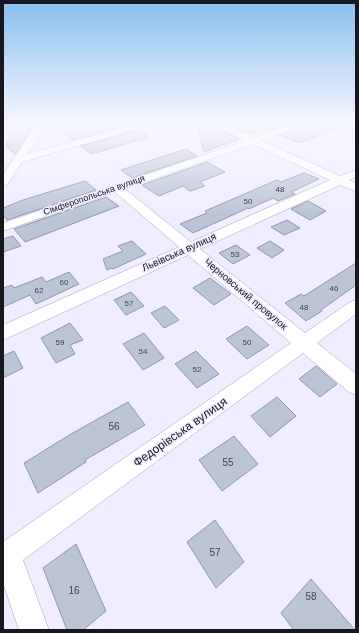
<svg xmlns="http://www.w3.org/2000/svg" width="359" height="633" viewBox="0 0 359 633" font-family="Helvetica,sans-serif">
<style>
.building{fill:#bcc5d8;stroke:#8f97aa}
.lines{fill:none;stroke-linecap:round;stroke-linejoin:round}
.minor-casing{stroke:#a7a5b9;stroke-width:1}
.minor{fill:#fff;fill-rule:evenodd}
.labels{text-anchor:middle;dominant-baseline:central;stroke-width:3;stroke-linejoin:round;paint-order:stroke}
.number-label{font-size:8px;fill:#41424c}
.far-street-label{font-size:9px;fill:#18171e;stroke:#efedff}
.street-label{font-size:10px;fill:#18171e;stroke:#efedff}
.near-number-label{font-size:10px;fill:#41424c}
.near-street-label{font-size:12px;fill:#18171e;stroke:#efedff}
</style>
<rect width="100%" height="100%" fill="#efedff"/>
<path class="building" d="M12,125H34L15,154L6,147Z
M53,125H128L73,140Z
M196,125H214L239,139L204,152Z
M231,125H285L270,131L264,128L250,134Z
M305,125H343V127L299,143L281,135Z
M138,130L150,137L91,154L81,146Z
M186,149L197,156L132,178L121,170Z
M207,162L225,172L200,182L205,186L190,191L183,186L159,196L142,185Z
M304,173L319,179L291,192L295,194L278,201L273,198L249,209L248,208L193,233L180,224L207,213L205,211L277,180L281,182Z
M85,181L96,190L7,220L3,215V208L23,200Z
M106,197L119,206L25,242L14,229Z
M308,201L326,211L310,220L291,209Z
M287,220L300,228L284,235L271,227Z
M13,236L21,246L3,252V239Z
M132,241L146,254L113,269L112,268L107,270L103,259L123,251L118,246Z
M270,241L284,250L272,258L257,248Z
M236,245L250,255L233,264L219,253Z
M356,263V285L321,310L322,311L306,321L285,303L301,294L304,296Z
M69,272L79,284L36,304L30,295L3,307V288L12,285L14,288L42,277L46,282Z
M210,278L231,294L214,305L193,288Z
M131,292L144,306L126,315L114,300Z
M165,306L179,320L164,328L151,313Z
M70,323L83,340L70,345L75,354L56,363L41,338Z
M247,326L269,345L247,359L226,339Z
M144,333L164,358L143,370L123,344Z
M14,351L23,368L3,378V356Z
M196,351L219,374L197,388L175,364Z
M316,366L337,384L320,397L299,379Z
M277,397L296,416L270,437L251,416Z
M128,402L145,425L85,460L86,462L38,493L24,463L71,434Z
M234,436L258,464L222,491L199,460Z
M215,520L244,562L216,588L187,542Z
M76,544L106,611L83,630H67L43,568Z
M311,579L355,630H294L281,613Z"/>
<g class="lines">
<g class="minor-casing">
<path id="minor" d="M36,125H45L27,154L135,125H150L22,162L7,185L3,186V175Z
M215,125H227L254,138L290,125H304L262,141L340,176L356,170V177L349,180L356,184V191L340,185L200,249L305,333L350,302L356,300V314L317,343L356,374V395L349,392L303,353L23,560L49,630H19L3,583V542L291,343L188,255L3,340V325L179,247L115,192L3,231V223L245,141ZM253,144L330,180L191,242L125,189Z"/>
</g>
<use href="#minor" class="minor"/>
</g>
<linearGradient id="sky" x2="0" y2="1"><stop stop-color="#87beee"/><stop offset="0.58" stop-color="#f8f7ff"/><stop offset="1" stop-color="#f8f7ff" stop-opacity="0"/></linearGradient>
<rect width="359" height="214" fill="url(#sky)"/>
<g class="labels">
<g class="number-label">
<text x="280" y="189">48</text>
<text x="248" y="201">50</text>
<text x="235" y="254">53</text>
<text x="64" y="282">60</text>
<text x="334" y="288">46</text>
<text x="39" y="290">62</text>
<text x="129" y="303">57</text>
<text x="304" y="307">48</text>
<text x="60" y="342">59</text>
<text x="247" y="342">50</text>
<text x="143" y="351">54</text>
<text x="197" y="369">52</text>
</g>
<g class="far-street-label">
<text transform="translate(94 195) rotate(-19)">Сімферопольська вулиця</text>
</g>
<g class="street-label">
<text transform="translate(179 252) rotate(-24)">Львівська вулиця</text>
<text transform="translate(246 294) rotate(40)">Черновський провулок</text>
</g>
<g class="near-number-label">
<text x="114" y="426">56</text>
<text x="228" y="462">55</text>
<text x="215" y="552">57</text>
<text x="74" y="590">16</text>
<text x="311" y="596">58</text>
</g>
<g class="near-street-label">
<text transform="translate(180 432) rotate(-35)">Федорівська вулиця</text>
</g>
</g>
<rect width="359" height="633" fill="none" stroke="#18171e" stroke-width="8"/>
</svg>
